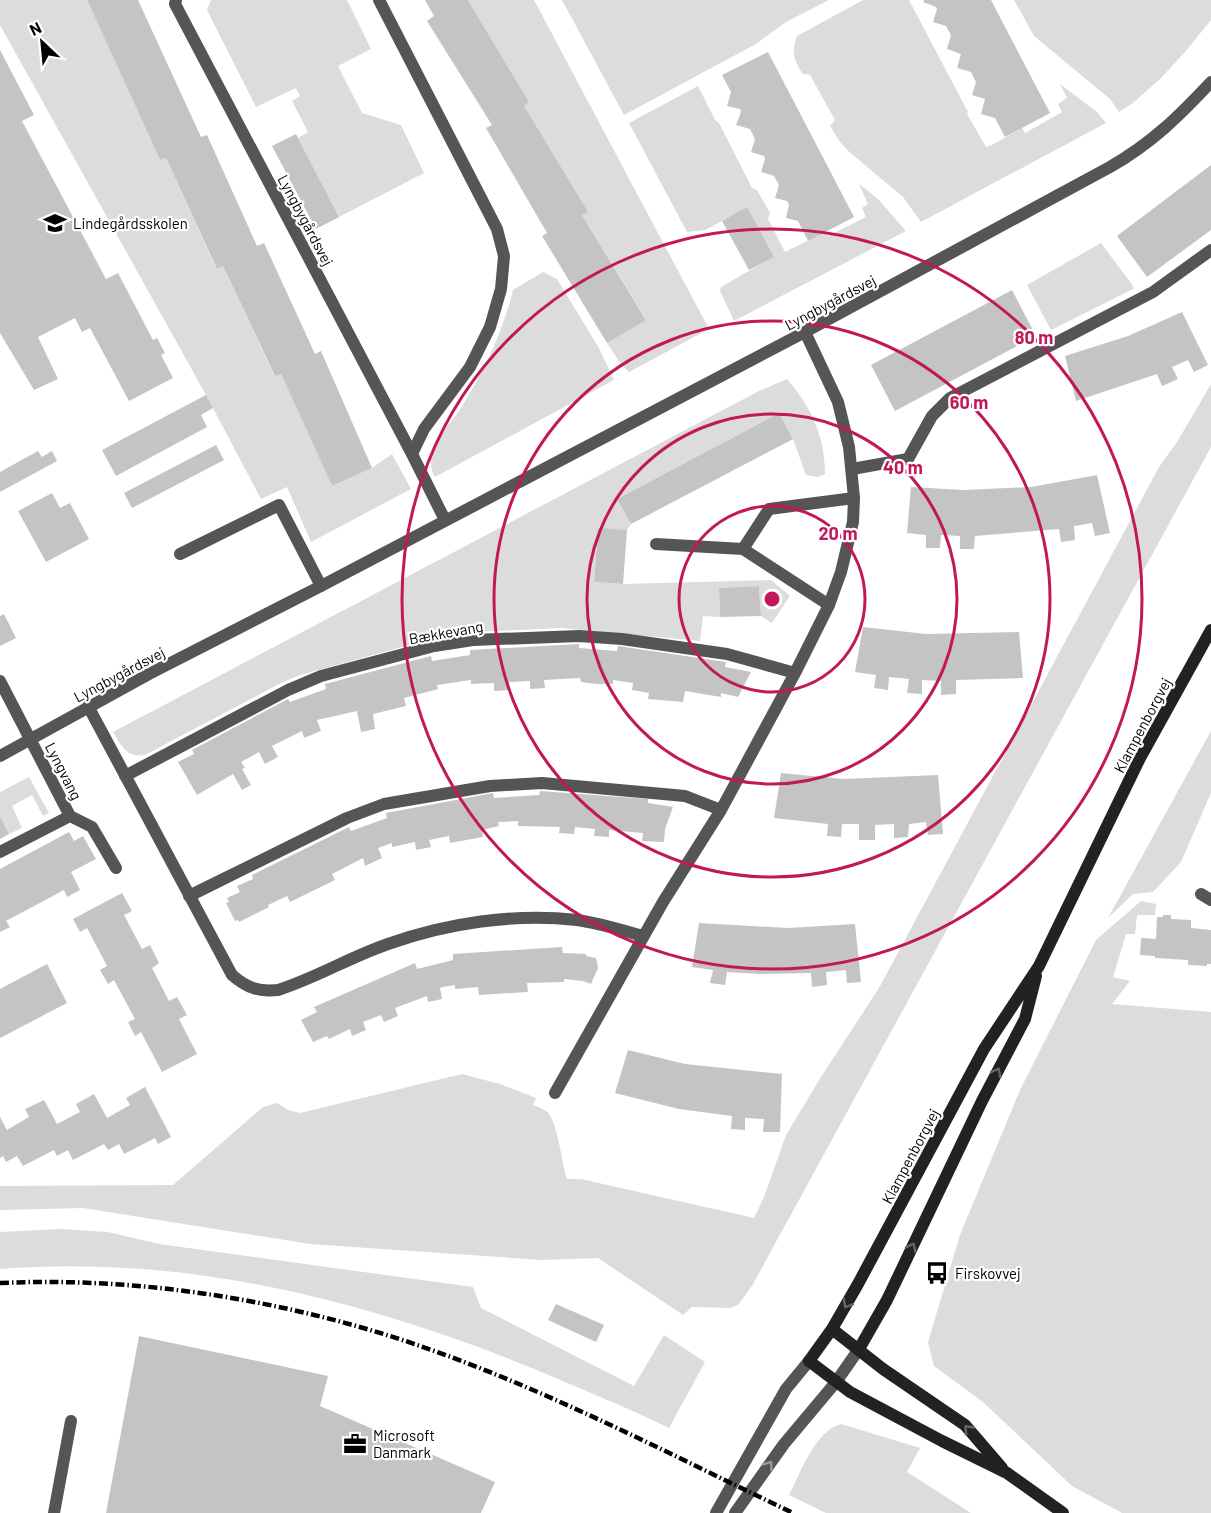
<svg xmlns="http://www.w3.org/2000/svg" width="1211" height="1513" viewBox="0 0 1211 1513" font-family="Barlow,sans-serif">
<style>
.green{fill:#dcdcdc}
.building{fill:#c4c4c4}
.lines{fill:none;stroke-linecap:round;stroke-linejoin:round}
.lane{stroke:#555;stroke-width:12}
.street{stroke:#555;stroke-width:12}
.secondary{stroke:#222;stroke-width:12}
.rail{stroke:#000;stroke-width:4.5;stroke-dasharray:9 3 1.5 3;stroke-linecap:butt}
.oneway{stroke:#646464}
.oneway2{stroke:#999}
.ring{fill:none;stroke:#c2185b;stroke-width:3}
.labels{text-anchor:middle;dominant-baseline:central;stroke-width:4.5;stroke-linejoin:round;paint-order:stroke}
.street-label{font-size:15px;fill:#000;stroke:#fff}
.poi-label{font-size:15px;fill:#000;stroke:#fff;text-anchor:start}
.centre{fill:#c2185b;stroke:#fff;stroke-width:3}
.ring-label{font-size:18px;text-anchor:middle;font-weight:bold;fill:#c2185b;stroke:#fff;stroke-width:4.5;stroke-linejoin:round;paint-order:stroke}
</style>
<rect width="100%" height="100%" fill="#fff"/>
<path class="green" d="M0,0H87L160,160L166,158L216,268L223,266L274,375L281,374L332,486L372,468L392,454L411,489L311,542L287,487L261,499L206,395L0,25Z
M211,0H347L371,49L338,66L362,113L401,125L424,173L339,217L298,138L308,132L292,101L300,96L296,88L256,107L207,10Z
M468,0H534L709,329L629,372L620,363L607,343L646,319L582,215L524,106L529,102Z
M562,0H829L786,22L756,44L624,115Z
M863,0H909L968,112L967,114L986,147L992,145L1022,128L1025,133L1062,112L1058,104L1067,98L1060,84L1097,112L1106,123L921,222L903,197L846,149L838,139L830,126L835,120L810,75L803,74C794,61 791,51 797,36Z
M1014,0H1211V20L1185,52L1159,80L1133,103L1119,112L1110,99L1034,36Z
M698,86L715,120L719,123L752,188L757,190L770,213L768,219L785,252L825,232L828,236L866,217L862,208L868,204L859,184L877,198L906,231L734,321L720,291L721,287L773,257L747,208L705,230L687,232L629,123Z
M1101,243L1133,286V289L1051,330L1027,285Z
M543,272L557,279L599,348L614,380L435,477C431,470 430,462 432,455C436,437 451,423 461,408C485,369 502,334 513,290Z
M787,379C811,407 825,436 825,474L817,477L806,475L793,439L779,413L617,499L631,524L627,530L598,529L594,582L623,584L771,580L790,596L772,623L761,616L759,586L719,588L720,617L703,616L700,641L561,628L453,633L300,675L281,683L145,755C126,758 122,746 113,732L759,391Z
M1211,384V447L753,1284L739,1304L731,1308L692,1307L683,1315L598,1258L542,1260L310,1244L83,1208L0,1210V1186L173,1185L263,1107L277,1103L288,1110L300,1113L462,1074L500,1084L536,1098L533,1105C539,1107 545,1109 549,1114C558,1127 562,1163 567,1179H581L754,1218L764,1197L786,1135L821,1077L879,988L1159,467L1177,442Z
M1211,731V793L1181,862L1153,892L1133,894L1108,918Z
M29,777L49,813L43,816L32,795L12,806L22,828L9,834L0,816V792Z
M1141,901L1156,904L1155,915H1137L1135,934H1126L1113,977L1130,981L1112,1004L1211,1012V1513H1122L1072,1486L983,1402L934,1366L928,1342L960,1235L1020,1090L1096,940Z
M62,1229L108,1232L159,1244L473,1287L481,1308L634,1386L664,1335L705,1362L669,1428C635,1411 600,1397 565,1382C388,1306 195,1253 0,1269V1232Z
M841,1424L920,1448L907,1472L971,1513H826L789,1495C801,1472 815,1431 841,1424Z"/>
<path class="building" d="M87,0H138L201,137L207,135L257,246L264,243L315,354L321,351L372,468L332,486L281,374L275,376L223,266L217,269L166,158L160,160Z
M425,0H468L529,102L524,106L588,212L582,215L646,320L607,343L542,236L547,233L486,128L492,125L427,21L434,16Z
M924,0H991L1050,113L1005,137L995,118L981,114L985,99L972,95L976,82L971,72L957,68L961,54L947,49L951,35L946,26L933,22L937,9L936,7L923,2Z
M0,50L34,115L22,121L106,279L118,273L153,340L157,338L165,353L161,355L173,378L129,401L90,328L82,332L75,318L38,337L58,379L34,390L0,333Z
M768,52L854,217L808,241L798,221L786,218L789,205L787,201L775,198L779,185L774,176L761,172L765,159L764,156L751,152L755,139L750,129L736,125L741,112L740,109L727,106L731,92L722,75Z
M296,134L339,217L316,229L272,146Z
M1211,165V230L1147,277L1117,236Z
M747,207L774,257L749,270L722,221Z
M1012,290L1036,336L895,411L871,365Z
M1182,312L1208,365L1194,372L1188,360L1172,367L1178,379L1162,386L1157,374L1076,401L1065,356L1128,336Z
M206,395L213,408L201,415L207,427L116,476L102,450Z
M779,413L793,439L631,524L617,499Z
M216,445L224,460L132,508L124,493Z
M38,451L42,457L52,451L57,461L0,492V472Z
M1097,475L1110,533L1095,536L1092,523L1074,526L1075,540L1061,542L1059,529L975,536L974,549H960V536L941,535L940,548H926V535L907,533L911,487L964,490L1031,487Z
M52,493L60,508L70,503L89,539L46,562L18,511Z
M598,528L627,530L623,584L594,582Z
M759,586L761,616L720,617L719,588Z
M4,614L16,638L0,646V616Z
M863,627L926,634L1019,632L1023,678L956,680V694L941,695V681L922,680V694L907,693L909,679L889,677L888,690L874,688L876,675L855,672Z
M579,644V648L617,651L618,646L726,662L725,667L751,672L738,697L721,693V697L685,691L683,702L648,699L649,693L632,690L633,683L613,680V684H596L581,682L580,678L544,680L545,688L530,689V681L509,682V690L494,691V683L471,684V680L437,685L438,689L404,698L406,706L373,714L375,729L361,732L357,711L317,720L321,731L304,738L302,731L272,746L278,757L265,764L259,752L241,762L245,768L242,769L251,785L242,790L233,774L197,795L178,762L194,754L192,750L288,699L290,702L326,689L325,684L431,656L432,661L470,655V650Z
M781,773L843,779L938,775L943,834L928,835L926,822L909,824L908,837L894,838V824L875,825V840H859V824H842L841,837L827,836L828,824L774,818Z
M540,791L648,799V803L673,807L665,829L664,842L642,841L643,833L609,830V837L594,836L595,829L575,827L574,834L559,833L560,827L518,826V821L498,822L499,826L482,830L483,837L450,843L449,836L429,840L431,847L416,850L415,842L392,847V843L378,848L382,858L365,866L363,858L332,874L335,880L290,902L287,896L268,905L269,907L239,922L238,920L235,921L226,903L229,902L227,898L240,892L237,886L253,879L252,875L349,827L351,831L387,818L386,813L493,793L494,798L539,795Z
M0,816L9,834L0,839Z
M69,832L74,841L83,836L96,859L71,872L80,890L67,897L64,890L6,921L10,927L0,932V869Z
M122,893L132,911L124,915L142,949L150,945L159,963L152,968L169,1001L177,997L187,1015L179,1019L197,1054L162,1072L141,1032L135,1036L128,1022L135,1019L114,980L108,984L100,970L107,966L87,928L80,932L73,919Z
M1163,915H1171V919L1191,920V928L1211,930V964H1207V966L1188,965V960L1155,958V956L1140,955L1141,938L1156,939L1157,917H1163Z
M699,923L788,928L855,924L861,982L847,983L846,970L826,972L827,985L812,987L811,973L760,974L727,972L725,985L710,983L713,970L692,967Z
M562,947L563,953L586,954V956L596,958L598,968L591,984L583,981L564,979V982L527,983L528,992L479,995L478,987L455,989V985L443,987L440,988L442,999L428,1002L427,996L395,1008L398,1016L384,1022L381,1015L363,1022L366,1030L352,1036L350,1029L329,1039L327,1036L313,1042L301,1020L317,1012L314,1007L415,963L417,969L453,960V954Z
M47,964L67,1003L0,1038V989Z
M628,1050L685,1064L782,1074L780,1132H763L764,1119L745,1118V1130L731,1129L732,1116L679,1109L615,1093Z
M145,1087L171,1137L158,1144L155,1138L124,1154L119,1144L108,1150L104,1144L73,1160L68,1150L57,1156L54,1150L23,1166L17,1156L6,1162L3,1156L0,1158V1117L7,1130L29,1117L25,1109L44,1100L57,1124L80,1112L76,1104L94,1094L107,1118L130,1105L126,1098Z
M556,1304L604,1325L596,1342L548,1320Z
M139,1336L328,1376L320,1406L495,1482L481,1513H106Z"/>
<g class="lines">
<path class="lane" d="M656,544L743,549L829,605
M743,549L769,509L854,498
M180,554L279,505L321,586
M1201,894L1211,900
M54,1513L71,1421"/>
<path class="street" d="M176,0L175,4L412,454L445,520
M379,0L497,229L504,256L501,289L490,327L470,367L424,429L412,454
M852,469L908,459L932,416L950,398L1153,292L1211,250
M0,681L70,816L0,852
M88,706L232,975C247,988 259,992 278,990C316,978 350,957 388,944C447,923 514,913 577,920C599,923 621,930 643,936
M0,756L149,674L321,586L805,332L1110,167C1152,143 1178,117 1211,82
M125,776L288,690L321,676L434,646L473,640L579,636L622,639L727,654L795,673
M70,816L92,827L116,868
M189,896L347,818L384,804L490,786L542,783L685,796L721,810
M555,1093L663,902L721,810L795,673L829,605L841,572L853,522L854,498L849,447L838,402L805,332
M716,1513L786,1389L809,1361
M735,1513L784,1444L836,1382L859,1349"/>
<path class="secondary" d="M832,1329L883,1369L965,1425L1002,1468
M859,1349L887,1300L982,1101L1025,1019L1036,976
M1063,1513L1007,1473L942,1441L850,1392L809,1361L832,1329L858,1284L984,1049L1039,966L1140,758L1211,630"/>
<path class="rail" d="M0,1283C131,1277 265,1297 390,1336C529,1380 661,1450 793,1513"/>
</g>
<defs><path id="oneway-chevron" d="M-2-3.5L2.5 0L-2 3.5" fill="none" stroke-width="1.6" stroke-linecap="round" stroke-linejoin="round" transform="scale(1.5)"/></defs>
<g class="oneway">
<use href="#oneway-chevron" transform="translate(997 1072) rotate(-62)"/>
<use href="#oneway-chevron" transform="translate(912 1247) rotate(-64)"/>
<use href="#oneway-chevron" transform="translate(847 1304) rotate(120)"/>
<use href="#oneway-chevron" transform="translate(968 1429) rotate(-134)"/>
</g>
<use class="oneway2" href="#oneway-chevron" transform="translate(769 1465) rotate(-54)"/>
<g class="ring">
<circle cx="772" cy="599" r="93"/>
<circle cx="772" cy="599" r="185"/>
<circle cx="772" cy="599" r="278"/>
<circle cx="772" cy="599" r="370"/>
</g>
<defs>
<g id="school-bare" transform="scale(1.8)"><path d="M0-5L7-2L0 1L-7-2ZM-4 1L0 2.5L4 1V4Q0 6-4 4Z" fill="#000" stroke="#fff" stroke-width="2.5" paint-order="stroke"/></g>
<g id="bus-bare" transform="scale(1.8)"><path d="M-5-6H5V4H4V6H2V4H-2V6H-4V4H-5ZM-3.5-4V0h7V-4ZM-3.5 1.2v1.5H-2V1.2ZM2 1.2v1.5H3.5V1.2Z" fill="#000" stroke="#fff" stroke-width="2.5" paint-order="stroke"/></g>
<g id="office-bare" transform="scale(1.8)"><path d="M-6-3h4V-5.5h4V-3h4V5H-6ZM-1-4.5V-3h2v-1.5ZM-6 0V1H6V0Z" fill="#000" stroke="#fff" stroke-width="2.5" paint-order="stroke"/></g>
</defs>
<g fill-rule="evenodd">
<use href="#school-bare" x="55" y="223"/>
<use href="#bus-bare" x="937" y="1273"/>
<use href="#office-bare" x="355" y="1444"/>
</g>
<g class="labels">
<g class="street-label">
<text transform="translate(306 220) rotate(62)">Lyngbygårdsvej</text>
<text transform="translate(830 302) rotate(-28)">Lyngbygårdsvej</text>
<text transform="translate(446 632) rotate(-10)">Bækkevang</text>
<text transform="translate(119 674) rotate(-28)">Lyngbygårdsvej</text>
<text transform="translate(1142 725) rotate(-62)">Klampenborgvej</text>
<text transform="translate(64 771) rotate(63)">Lyngvang</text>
<text transform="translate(910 1156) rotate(-62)">Klampenborgvej</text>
</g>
<g class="poi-label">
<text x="73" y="223">Lindegårdsskolen</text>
<text x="955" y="1273">Firskovvej</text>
<text x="373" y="1435">Microsoft<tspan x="373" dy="17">Danmark</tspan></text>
</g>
</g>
<circle cx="772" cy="599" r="9" class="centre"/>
<g class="ring-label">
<text x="1034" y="344">80 m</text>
<text x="969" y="409">60 m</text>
<text x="903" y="474">40 m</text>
<text x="838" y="540">20 m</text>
</g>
<g transform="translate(42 42) rotate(334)" stroke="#ffffff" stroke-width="4.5" paint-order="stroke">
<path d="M0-4.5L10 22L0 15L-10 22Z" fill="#000000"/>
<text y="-9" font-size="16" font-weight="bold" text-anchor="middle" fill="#000000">N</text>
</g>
</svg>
